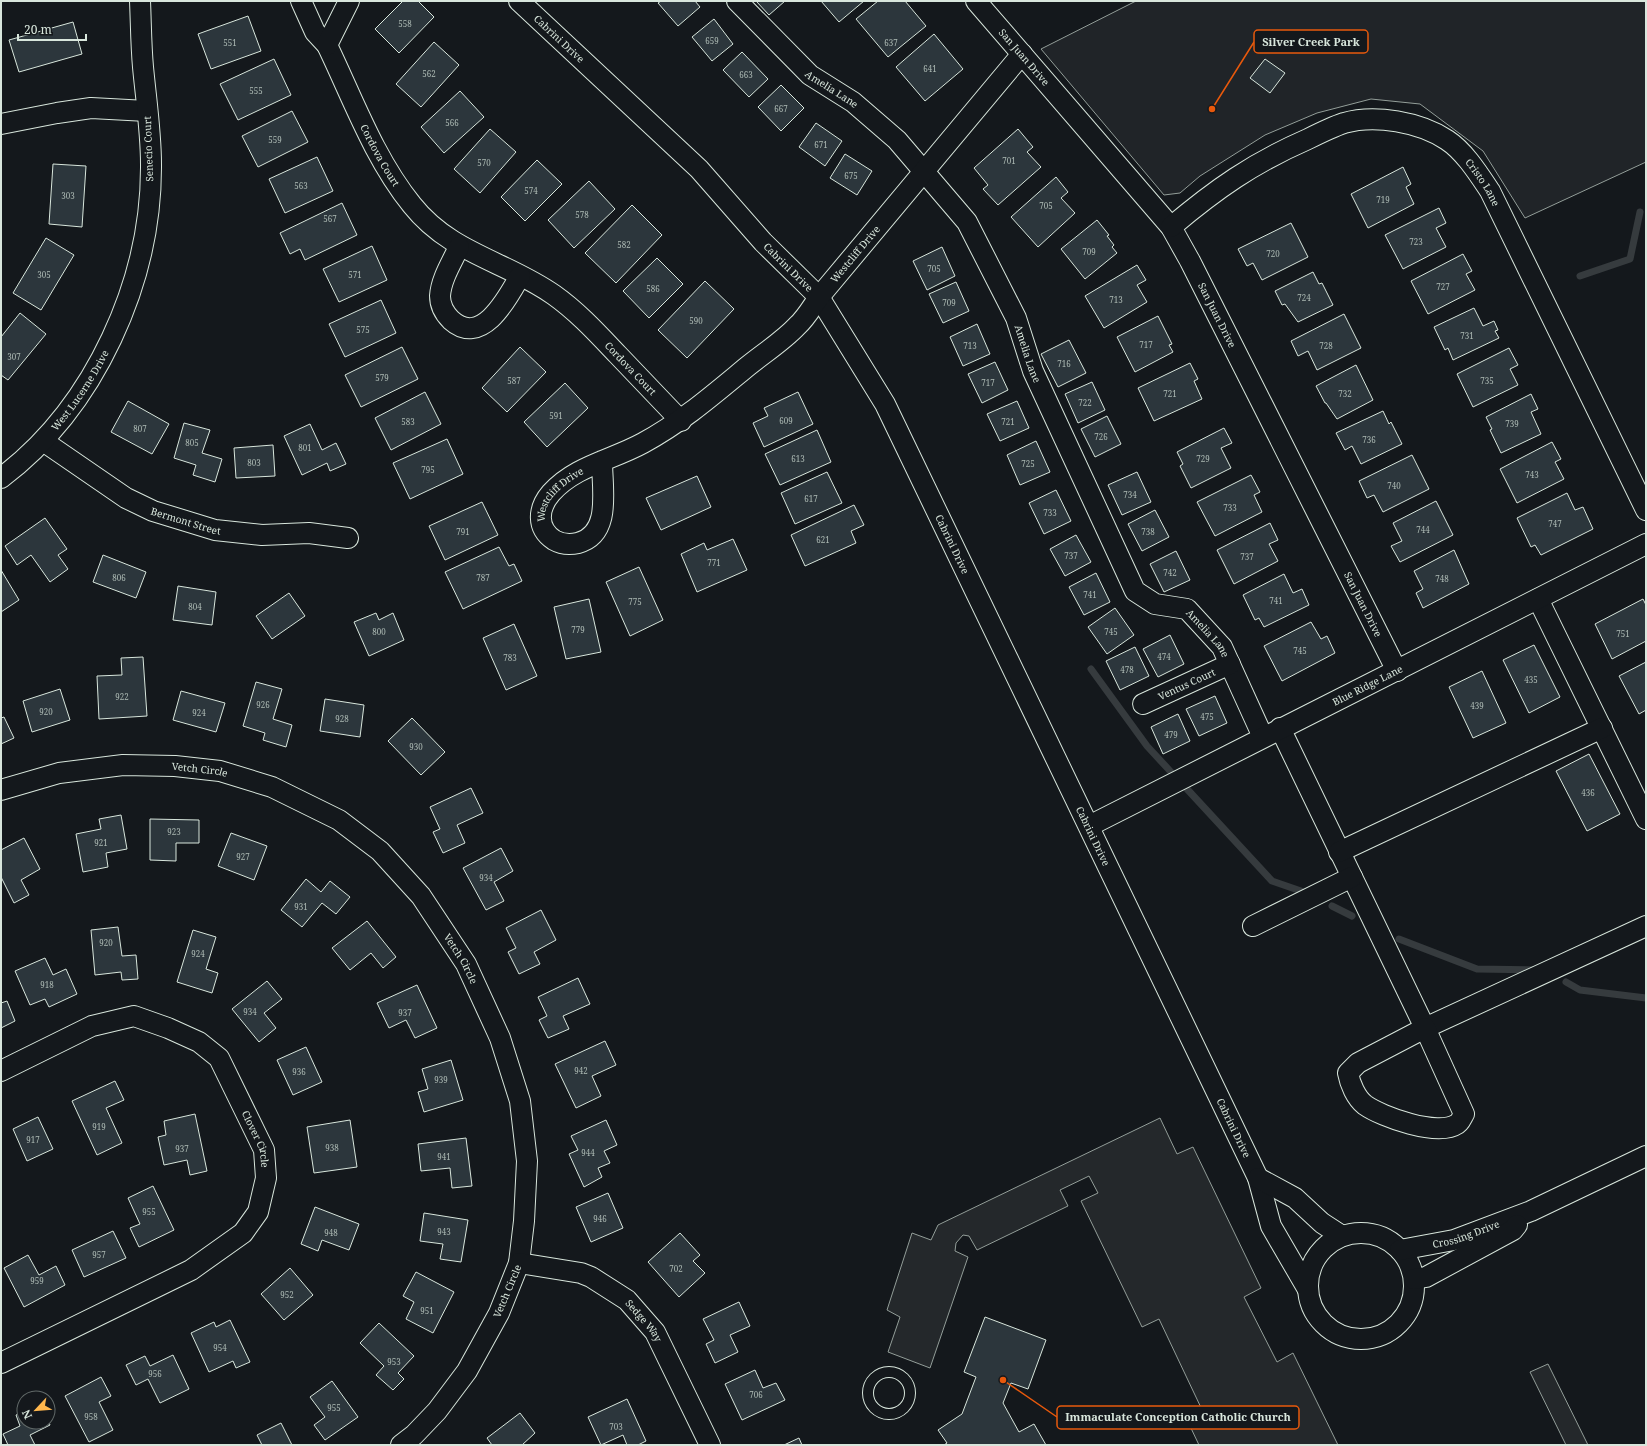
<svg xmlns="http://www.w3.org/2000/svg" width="1647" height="1446" viewBox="0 0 1647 1446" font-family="'Noto Serif',serif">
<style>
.green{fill:#202428;stroke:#939e99}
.parking{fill:#24282b;stroke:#939e99}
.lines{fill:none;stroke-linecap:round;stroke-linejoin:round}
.stream{stroke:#363b3e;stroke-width:7}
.building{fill:#2c363c;stroke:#d8e6dc}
.lane-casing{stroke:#d8e6dc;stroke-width:12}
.street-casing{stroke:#d8e6dc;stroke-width:22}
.lane{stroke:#14181c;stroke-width:10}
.street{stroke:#14181c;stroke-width:20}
.labels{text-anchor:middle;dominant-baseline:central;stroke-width:3;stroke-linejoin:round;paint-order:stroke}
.number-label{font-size:8px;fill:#adbab4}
.street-label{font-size:10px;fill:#d8e6dc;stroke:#14181c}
.leader{fill:none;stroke:#e8590c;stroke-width:1.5}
.callout-dot{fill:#e8590c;stroke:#14181c;stroke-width:1.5}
.callout{fill:#14181c;stroke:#e8590c;stroke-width:1.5}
.callout-label{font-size:11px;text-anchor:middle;font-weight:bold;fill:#d8e6dc}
</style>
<rect width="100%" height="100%" fill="#14181c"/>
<path class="green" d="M1136,1H1646V162L1525,218L1483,151L1420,104L1371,99L1317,113L1265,135L1200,176L1180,193L1164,195L1041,49Z"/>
<path class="parking" d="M1160,1118L1177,1154L1193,1147L1261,1288L1244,1297L1277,1362L1293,1353L1338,1445H1199L1189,1424L1204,1414L1159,1319L1142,1327L1081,1201L1098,1193L1089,1176L1060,1190L1068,1206L977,1250L969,1236L963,1235L956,1243L955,1251L968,1257L930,1368L888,1352L900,1317L887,1310L912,1233L931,1240L938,1225Z
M1548,1364L1588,1445H1566L1530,1372Z"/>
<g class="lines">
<path class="stream" d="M1580,276L1630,259L1640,212
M1091,669L1147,746L1171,772
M1187,789L1272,881L1301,891
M1332,906L1352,916
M1399,939L1477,969L1536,970
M1566,982L1580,990L1646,998"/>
</g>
<path class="building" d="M403,1H418L434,17L399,53L375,29Z
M661,1H695L700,7L678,26L658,3Z
M756,1H785L769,15Z
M821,1H864L839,22Z
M878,1H905L926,26L888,57L856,19Z
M248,16L261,51L211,69L198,34Z
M714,19L733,44L712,61L692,37Z
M73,22L82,54L19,72L9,40Z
M934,34L963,69L925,101L896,67Z
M434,42L459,65L421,107L396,84Z
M742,52L768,79L749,97L723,70Z
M274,59L291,95L238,120L220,84Z
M1265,59L1285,73L1270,93L1250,78Z
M781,85L804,108L781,131L758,107Z
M460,91L484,117L444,153L421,127Z
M292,111L308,142L258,167L242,136Z
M816,123L842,141L825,166L799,147Z
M490,129L516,152L480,193L454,169Z
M1018,129L1033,147L1027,152L1041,167L998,205L983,189L988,185L974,168Z
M845,154L872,171L857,195L830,178Z
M317,157L333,191L285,213L269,179Z
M537,160L562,184L525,221L501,197Z
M53,164L86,166L82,227L49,224Z
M1403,167L1411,184L1406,187L1414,204L1368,228L1351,194Z
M1056,177L1068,192L1061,198L1075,213L1038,247L1011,217Z
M589,181L615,209L574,248L548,220Z
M342,203L357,235L305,260L300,249L290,254L280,233Z
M632,205L662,235L616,283L585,253Z
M1439,208L1446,223L1436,228L1446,247L1403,269L1385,235Z
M1097,220L1109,235L1107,236L1114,245L1112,247L1117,253L1085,279L1061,249Z
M1291,223L1308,257L1262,280L1253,263L1247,266L1238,249Z
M46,238L74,255L41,310L13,293Z
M372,246L387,280L339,302L323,269Z
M942,247L955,276L927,290L913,261Z
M1463,254L1472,271L1466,274L1475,290L1428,314L1411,281Z
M657,258L683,284L649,318L623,291Z
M1137,265L1146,280L1137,285L1147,302L1104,328L1085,296Z
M1313,272L1319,284L1322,283L1333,305L1298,322L1285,304L1282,305L1275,291Z
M705,281L734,309L687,358L658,330Z
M956,282L969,311L943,323L929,294Z
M381,300L396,333L345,357L329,324Z
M1474,308L1483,326L1494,321L1498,330L1495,331L1499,338L1453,360L1448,348L1445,350L1434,327Z
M20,313L46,334L8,380L1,375V337Z
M1344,314L1361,348L1317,370L1308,351L1298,356L1291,341Z
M1158,316L1172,344L1169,345L1173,352L1135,372L1117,337Z
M977,324L990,354L963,366L950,337Z
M1069,340L1086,373L1058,387L1041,354Z
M402,347L418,379L361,407L345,375Z
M520,347L546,372L507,412L482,388Z
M1509,348L1518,365L1510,369L1518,385L1473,407L1457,374Z
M995,362L1008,390L982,403L968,374Z
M1190,363L1198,379L1194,381L1202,399L1154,421L1138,388Z
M1356,365L1373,400L1337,419L1326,403H1325L1316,386Z
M1092,382L1105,410L1078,423L1065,394Z
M565,383L588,408L547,447L524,422Z
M425,392L441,424L391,450L375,418Z
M798,392L813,424L764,447L753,423L768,416L764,408Z
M1531,394L1538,409L1531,412L1541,434L1501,453L1490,430L1492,429L1486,417Z
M128,401L169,424L152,454L111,432Z
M1017,401L1029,428L1000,441L987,414Z
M1383,411L1389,424L1391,422L1402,444L1361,464L1352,446L1345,450L1336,433Z
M1107,416L1121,444L1095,457L1081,429Z
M184,423L210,430L202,453L222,459L215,482L193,475L196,465L174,458Z
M310,424L322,450L336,443L346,464L330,471L327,463L302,475L284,436Z
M1224,428L1232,443L1221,448L1231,468L1191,488L1180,466L1183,464L1177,452Z
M817,430L831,462L780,485L765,454Z
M447,439L463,474L410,499L393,463Z
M1036,441L1050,472L1020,485L1007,455Z
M1552,442L1561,459L1555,462L1564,479L1517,503L1500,469Z
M273,445L275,476L236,478L234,448Z
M1412,455L1429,489L1383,512L1374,495L1367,498L1359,481Z
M827,472L842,503L795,524L781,493Z
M1137,472L1151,502L1122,515L1108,485Z
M1251,475L1260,492L1254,495L1262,512L1215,536L1197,502Z
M697,476L711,507L661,530L646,498Z
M1056,490L1071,521L1044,534L1029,503Z
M1567,493L1575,510L1583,507L1593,529L1541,555L1535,545L1531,547L1517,518Z
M1436,501L1453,535L1400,562L1391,546L1402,541L1393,523Z
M482,502L498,535L445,560L429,526Z
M854,505L864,525L851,531L856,543L805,566L791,535Z
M1155,510L1169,537L1142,551L1128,524Z
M45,518L67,549L58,555L68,569L50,582L31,555L17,565L5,546Z
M1270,523L1278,540L1269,544L1278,561L1234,584L1217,550Z
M1076,535L1091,562L1065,576L1050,549Z
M733,539L747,570L697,592L681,554L704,543L707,550Z
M499,547L509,566L514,564L522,581L463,609L445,572Z
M1454,550L1469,584L1423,608L1416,593L1423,589L1414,571Z
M1176,551L1190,580L1164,592L1150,564Z
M103,555L146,572L136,598L93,582Z
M639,567L663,620L630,636L606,582Z
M1,570L19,600L1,612Z
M1096,573L1110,602L1084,615L1069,587Z
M1284,574L1293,593L1302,589L1309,605L1264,627L1259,618L1255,620L1243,595Z
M178,586L216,592L212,625L173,620Z
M289,593L305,616L272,639L256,616Z
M589,599L601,652L566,659L554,607Z
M1643,599L1646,605V641L1612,659L1595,624Z
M1115,608L1134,635L1107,654L1088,627Z
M376,613L379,620L393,613L404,640L369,656L354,622Z
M1311,622L1321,639L1327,636L1335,653L1282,681L1264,646Z
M514,624L537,676L506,690L483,638Z
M1170,635L1184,664L1158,677L1143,649Z
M1534,645L1560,697L1529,713L1503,660Z
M1135,647L1149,676L1120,690L1106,661Z
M143,657L147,716L99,719L97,676L122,675L121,658Z
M1646,662V710L1639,714L1619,676Z
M1482,671L1506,723L1473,738L1449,687Z
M256,682L282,689L273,719L292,725L286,747L263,740L265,733L243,726Z
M60,689L70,720L32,732L23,701Z
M181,691L225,703L216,732L173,720Z
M1215,696L1227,723L1199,736L1186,709Z
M325,699L364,705L360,737L320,731Z
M1178,714L1190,741L1163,754L1151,727Z
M4,717L14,738L1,744V718Z
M412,718L445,752L421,775L388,741Z
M1589,754L1620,814L1587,831L1556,771Z
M471,788L483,813L457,825L465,843L443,853L433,832L440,829L430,807Z
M121,815L127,849L106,853L108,867L83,872L76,834L101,829L99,819Z
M150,819L199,820V843H176V861L150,860Z
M231,833L267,846L254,880L218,866Z
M24,838L40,869L21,880L29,895L14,903L1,877V850Z
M501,848L513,871L494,882L504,901L486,910L463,868Z
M306,879L321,892L330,881L350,897L336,914L322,903L302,927L281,910Z
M541,910L556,940L534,952L540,964L519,974L508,952L516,948L506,928Z
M367,921L396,957L383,968L371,953L350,970L332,948Z
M118,927L122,956L136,955L138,979L122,980L121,972L95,975L91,930Z
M193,930L216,937L206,969L218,973L212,993L177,982Z
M45,958L53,975L66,969L77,994L49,1007L45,999L30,1005L15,971Z
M578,978L590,1004L563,1016L569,1029L548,1038L539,1020L547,1016L538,997Z
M267,981L282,999L264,1013L276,1028L259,1042L232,1009Z
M417,985L437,1028L415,1038L406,1020L389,1028L377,1003Z
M7,1001L15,1021L1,1028V1003Z
M605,1041L616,1065L592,1076L601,1096L576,1108L555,1064Z
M306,1047L322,1082L293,1095L277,1060Z
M451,1060L463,1100L424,1112L418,1092L428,1089L422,1069Z
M115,1081L124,1100L106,1108L122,1143L97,1155L72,1101Z
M195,1114L207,1171L190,1175L187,1160L164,1165L158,1137L166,1135L164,1121Z
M38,1117L53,1149L27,1161L13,1129Z
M350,1120L357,1167L314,1173L307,1127Z
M606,1120L617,1145L604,1151L610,1163L598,1168L602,1177L584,1187L569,1154L578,1150L571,1136Z
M466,1138L472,1186L452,1188L450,1168L421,1171L418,1144Z
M153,1186L174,1230L139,1247L130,1228L140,1224L128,1198Z
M608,1193L623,1228L591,1242L576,1207Z
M315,1207L359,1224L349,1250L322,1240L318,1251L301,1244Z
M424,1213L468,1220L461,1262L440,1259L443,1244L420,1241Z
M113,1231L126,1258L84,1277L72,1250Z
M680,1233L700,1255L693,1261L705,1273L679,1297L648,1262Z
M28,1255L39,1275L56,1266L65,1285L24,1307L4,1268Z
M290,1268L313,1295L284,1320L261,1294Z
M416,1272L454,1292L433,1333L406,1319L414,1302L403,1296Z
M739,1302L750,1326L730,1335L738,1352L715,1363L706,1344L714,1340L703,1319Z
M985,1317L1046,1340L1028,1389L1011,1383L1003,1403L1019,1432L1034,1424L1046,1445H944L947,1443L938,1430L962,1414L976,1377L964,1372Z
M230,1320L250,1362L236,1368L233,1361L209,1372L191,1333L214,1322L216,1327Z
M379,1323L414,1356L398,1373L404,1379L393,1390L376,1375L384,1366L360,1343Z
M173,1355L189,1389L160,1403L148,1379L136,1385L126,1365L145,1356L150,1366Z
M755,1370L763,1388L776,1383L785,1400L742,1420L725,1384Z
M101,1377L111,1396L99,1402L113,1430L89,1442L65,1396Z
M332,1381L358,1417L325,1440L314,1425L325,1417L310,1397Z
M627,1399L646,1441L638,1445H627L623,1435L601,1445L588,1417Z
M24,1412V1422H48V1420L50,1425L30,1435L35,1445H8L3,1434L20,1426L16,1415Z
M520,1413L535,1433L522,1445H492L487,1438Z
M281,1423L292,1445H262L257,1435Z
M799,1438L802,1445H784Z"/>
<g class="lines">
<g class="lane-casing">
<path id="lane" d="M868 1393a21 21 0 1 1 42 0a21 21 0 1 1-42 0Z"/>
</g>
<g class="street-casing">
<g id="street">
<path id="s1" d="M301,1L315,32L327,45C353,99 374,158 412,205C451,254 506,261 554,295C578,312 598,334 618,355C639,377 660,399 681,421"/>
<path id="s2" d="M519,1L699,169L763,242L819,297L885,404L1258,1178L1271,1226L1307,1288"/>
<path id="s3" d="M737,1L810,75L853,102L897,140L967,222L1016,318L1033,371L1135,591L1155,604L1187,609L1222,647L1263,737"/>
<path id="s4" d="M976,1L1171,227L1190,261L1397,671"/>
<path d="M327,45L349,1"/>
<path d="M1,124L57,113L91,108L147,111"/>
<path id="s5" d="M1171,227C1216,189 1253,163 1308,139C1320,133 1332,127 1344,123C1375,114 1420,122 1447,140C1464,151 1478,173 1490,191L1646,510"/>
<path d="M459,247C452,262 441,279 440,296C440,305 444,313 451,320C482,348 508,297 520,276"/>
<path id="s6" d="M43,441L126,498L153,511L215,530L262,535L309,533L348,538"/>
<path id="s7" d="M602,461C602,489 612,534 578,543C570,545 561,544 554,540C536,528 538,508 551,493C575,466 612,460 643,443C682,422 714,394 748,366C764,353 783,341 797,326C806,318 812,307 819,297L1022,54"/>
<path id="s8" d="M1,478C95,407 152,281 151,164C151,132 146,99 143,67C141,45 141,23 140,1"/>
<path d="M1538,599L1646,819"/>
<path id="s9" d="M1143,704L1230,664"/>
<path d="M1280,728L1425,1028L1646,926"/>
<path id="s10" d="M1,790L59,773L123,765L175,766L220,771L272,787L339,820L380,851L421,896L466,964L500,1038L520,1101L527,1161L524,1221L519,1263L499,1313L467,1371L437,1411L414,1435L401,1445"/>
<path id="s11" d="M1089,826L1646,544"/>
<path d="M1339,852L1602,728"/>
<path d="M1253,926L1352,877"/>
<path d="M1425,1028L1464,1114C1462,1117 1460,1123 1457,1124C1438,1137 1382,1117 1365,1105C1356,1098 1350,1084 1348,1073L1358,1063Z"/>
<path id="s12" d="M1,1071L92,1026L134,1016L168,1028L199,1042L219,1058L264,1150L266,1178L258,1212L243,1233L191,1270L1,1363"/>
<path d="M1258,1178L1295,1198L1322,1223L1342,1236"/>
<circle cx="1361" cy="1286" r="53"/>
<path id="s13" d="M1400,1250L1454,1240L1531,1211L1646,1156"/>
<path id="s14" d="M519,1263L581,1273L591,1277L627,1300L655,1332L710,1445"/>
<path d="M1414,1279L1426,1277L1513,1230L1517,1225"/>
</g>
</g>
<use href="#lane" class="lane"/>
<use href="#street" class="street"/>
</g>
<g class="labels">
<g class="number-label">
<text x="405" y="23">558</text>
<text x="712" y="40">659</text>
<text x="230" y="42">551</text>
<text x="891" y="42">637</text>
<text x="930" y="68">641</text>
<text x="429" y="73">562</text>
<text x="746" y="74">663</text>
<text x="256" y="90">555</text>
<text x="781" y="108">667</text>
<text x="452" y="122">566</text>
<text x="275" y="139">559</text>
<text x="821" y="144">671</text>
<text x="1009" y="160">701</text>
<text x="484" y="162">570</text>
<text x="851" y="175">675</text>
<text x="301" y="185">563</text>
<text x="531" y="190">574</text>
<text x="68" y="195">303</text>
<text x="1383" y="199">719</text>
<text x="1046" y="205">705</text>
<text x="582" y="214">578</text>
<text x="330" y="218">567</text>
<text x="1416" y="241">723</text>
<text x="624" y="244">582</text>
<text x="1089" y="251">709</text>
<text x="1273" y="253">720</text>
<text x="934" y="268">705</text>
<text x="44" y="274">305</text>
<text x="355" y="274">571</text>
<text x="1443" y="286">727</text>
<text x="653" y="288">586</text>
<text x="1304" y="297">724</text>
<text x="1116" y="299">713</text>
<text x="949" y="302">709</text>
<text x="696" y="320">590</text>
<text x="363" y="329">575</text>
<text x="1467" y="335">731</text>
<text x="1146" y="344">717</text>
<text x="970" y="345">713</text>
<text x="1326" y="345">728</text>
<text x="14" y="356">307</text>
<text x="1064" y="363">716</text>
<text x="382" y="377">579</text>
<text x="514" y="380">587</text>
<text x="1487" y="380">735</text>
<text x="988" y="382">717</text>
<text x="1170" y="393">721</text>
<text x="1345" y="393">732</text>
<text x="1085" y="402">722</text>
<text x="556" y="415">591</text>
<text x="786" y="420">609</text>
<text x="408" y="421">583</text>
<text x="1008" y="421">721</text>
<text x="1512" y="423">739</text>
<text x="140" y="428">807</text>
<text x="1101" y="436">726</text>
<text x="1369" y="439">736</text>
<text x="192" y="442">805</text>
<text x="305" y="447">801</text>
<text x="798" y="458">613</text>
<text x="1203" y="458">729</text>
<text x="254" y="462">803</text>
<text x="1028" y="463">725</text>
<text x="428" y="469">795</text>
<text x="1532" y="474">743</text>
<text x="1394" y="485">740</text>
<text x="1130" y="494">734</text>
<text x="811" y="498">617</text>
<text x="1230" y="507">733</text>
<text x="1050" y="512">733</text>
<text x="1555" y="523">747</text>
<text x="1423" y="529">744</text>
<text x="463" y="531">791</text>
<text x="1148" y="531">738</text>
<text x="823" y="539">621</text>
<text x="1071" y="555">737</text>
<text x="1247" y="556">737</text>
<text x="714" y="562">771</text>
<text x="1170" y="572">742</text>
<text x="119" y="577">806</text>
<text x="483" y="577">787</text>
<text x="1442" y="578">748</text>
<text x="1090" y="594">741</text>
<text x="1276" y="600">741</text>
<text x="635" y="601">775</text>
<text x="195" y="606">804</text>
<text x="578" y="629">779</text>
<text x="379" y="631">800</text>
<text x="1111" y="631">745</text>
<text x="1623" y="633">751</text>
<text x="1300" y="650">745</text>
<text x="1164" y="656">474</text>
<text x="510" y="657">783</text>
<text x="1127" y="669">478</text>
<text x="1531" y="679">435</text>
<text x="122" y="696">922</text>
<text x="263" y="704">926</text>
<text x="1477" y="705">439</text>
<text x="46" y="711">920</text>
<text x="199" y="712">924</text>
<text x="1207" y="716">475</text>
<text x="342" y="718">928</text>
<text x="1171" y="734">479</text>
<text x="416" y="746">930</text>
<text x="1588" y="792">436</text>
<text x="174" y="831">923</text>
<text x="101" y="842">921</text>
<text x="243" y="856">927</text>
<text x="486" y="877">934</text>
<text x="301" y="906">931</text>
<text x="106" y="942">920</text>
<text x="198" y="953">924</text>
<text x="47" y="984">918</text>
<text x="250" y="1011">934</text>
<text x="405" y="1012">937</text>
<text x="581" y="1070">942</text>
<text x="299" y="1071">936</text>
<text x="441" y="1079">939</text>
<text x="99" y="1126">919</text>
<text x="33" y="1139">917</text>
<text x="332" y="1147">938</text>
<text x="182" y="1148">937</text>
<text x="588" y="1152">944</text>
<text x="444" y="1156">941</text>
<text x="149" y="1211">955</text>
<text x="600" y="1218">946</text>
<text x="444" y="1231">943</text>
<text x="331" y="1232">948</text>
<text x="99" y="1254">957</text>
<text x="676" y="1268">702</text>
<text x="37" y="1280">959</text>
<text x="287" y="1294">952</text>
<text x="427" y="1310">951</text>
<text x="220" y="1347">954</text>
<text x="394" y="1361">953</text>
<text x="155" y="1373">956</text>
<text x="756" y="1394">706</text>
<text x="334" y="1407">955</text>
<text x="91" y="1416">958</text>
<text x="616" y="1426">703</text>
</g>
<g class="street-label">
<text stroke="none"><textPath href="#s2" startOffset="55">Cabrini Drive</textPath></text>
<text stroke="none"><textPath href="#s4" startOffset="74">San Juan Drive</textPath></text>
<text stroke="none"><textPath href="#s3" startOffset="130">Amelia Lane</textPath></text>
<text transform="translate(148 149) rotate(-92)">Senecio Court</text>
<text stroke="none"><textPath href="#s1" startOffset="174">Cordova Court</textPath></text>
<text stroke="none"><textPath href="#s5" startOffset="366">Cristo Lane</textPath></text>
<text stroke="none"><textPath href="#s7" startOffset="564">Westcliff Drive</textPath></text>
<text stroke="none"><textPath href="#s2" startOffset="379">Cabrini Drive</textPath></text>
<text stroke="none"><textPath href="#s4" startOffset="398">San Juan Drive</textPath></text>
<text stroke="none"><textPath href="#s3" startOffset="466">Amelia Lane</textPath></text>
<text stroke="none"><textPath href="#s1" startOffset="509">Cordova Court</textPath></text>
<text stroke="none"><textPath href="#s8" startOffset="119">West Lucerne Drive</textPath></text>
<text stroke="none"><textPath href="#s7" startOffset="176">Westcliff Drive</textPath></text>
<text stroke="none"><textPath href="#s6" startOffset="165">Bermont Street</textPath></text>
<text stroke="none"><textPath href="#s2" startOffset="703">Cabrini Drive</textPath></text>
<text stroke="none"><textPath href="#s4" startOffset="722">San Juan Drive</textPath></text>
<text stroke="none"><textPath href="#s3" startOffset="815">Amelia Lane</textPath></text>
<text stroke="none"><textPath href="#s9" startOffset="48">Ventus Court</textPath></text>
<text stroke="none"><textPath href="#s11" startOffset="312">Blue Ridge Lane</textPath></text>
<text stroke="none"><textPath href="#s10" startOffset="202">Vetch Circle</textPath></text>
<text stroke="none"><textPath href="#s2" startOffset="1027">Cabrini Drive</textPath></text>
<text stroke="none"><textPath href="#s10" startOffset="538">Vetch Circle</textPath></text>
<text stroke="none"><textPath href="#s2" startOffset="1351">Cabrini Drive</textPath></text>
<text stroke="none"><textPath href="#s12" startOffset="330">Clover Circle</textPath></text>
<text stroke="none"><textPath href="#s13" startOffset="68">Crossing Drive</textPath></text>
<text transform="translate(507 1291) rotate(-67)">Vetch Circle</text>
<text stroke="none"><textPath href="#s14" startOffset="143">Sedge Way</textPath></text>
</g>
</g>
<path class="leader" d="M1212 109L1254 42M1003 1380L1057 1417"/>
<g class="callout-dot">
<circle cx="1212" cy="109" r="4"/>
<circle cx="1003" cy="1380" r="4"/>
</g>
<g class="callout">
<rect x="1254" y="30" width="114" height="23" rx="4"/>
<rect x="1057" y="1406" width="242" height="23" rx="4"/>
</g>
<g class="callout-label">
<text x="1311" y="46">Silver Creek Park</text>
<text x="1178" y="1421">Immaculate Conception Catholic Church</text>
</g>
<rect width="1647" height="1446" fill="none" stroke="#d8e6dc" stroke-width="4"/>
<g transform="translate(36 1410) rotate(244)"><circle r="19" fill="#14181c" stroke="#626a69"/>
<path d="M0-3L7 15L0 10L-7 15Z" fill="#ffb74d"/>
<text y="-6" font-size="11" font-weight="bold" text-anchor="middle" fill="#d8e6dc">N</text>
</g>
<path d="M18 34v6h68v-6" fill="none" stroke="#d8e6dc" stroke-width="2"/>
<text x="24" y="34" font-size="12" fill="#d8e6dc" stroke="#14181c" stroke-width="3" paint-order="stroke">20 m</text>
</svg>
